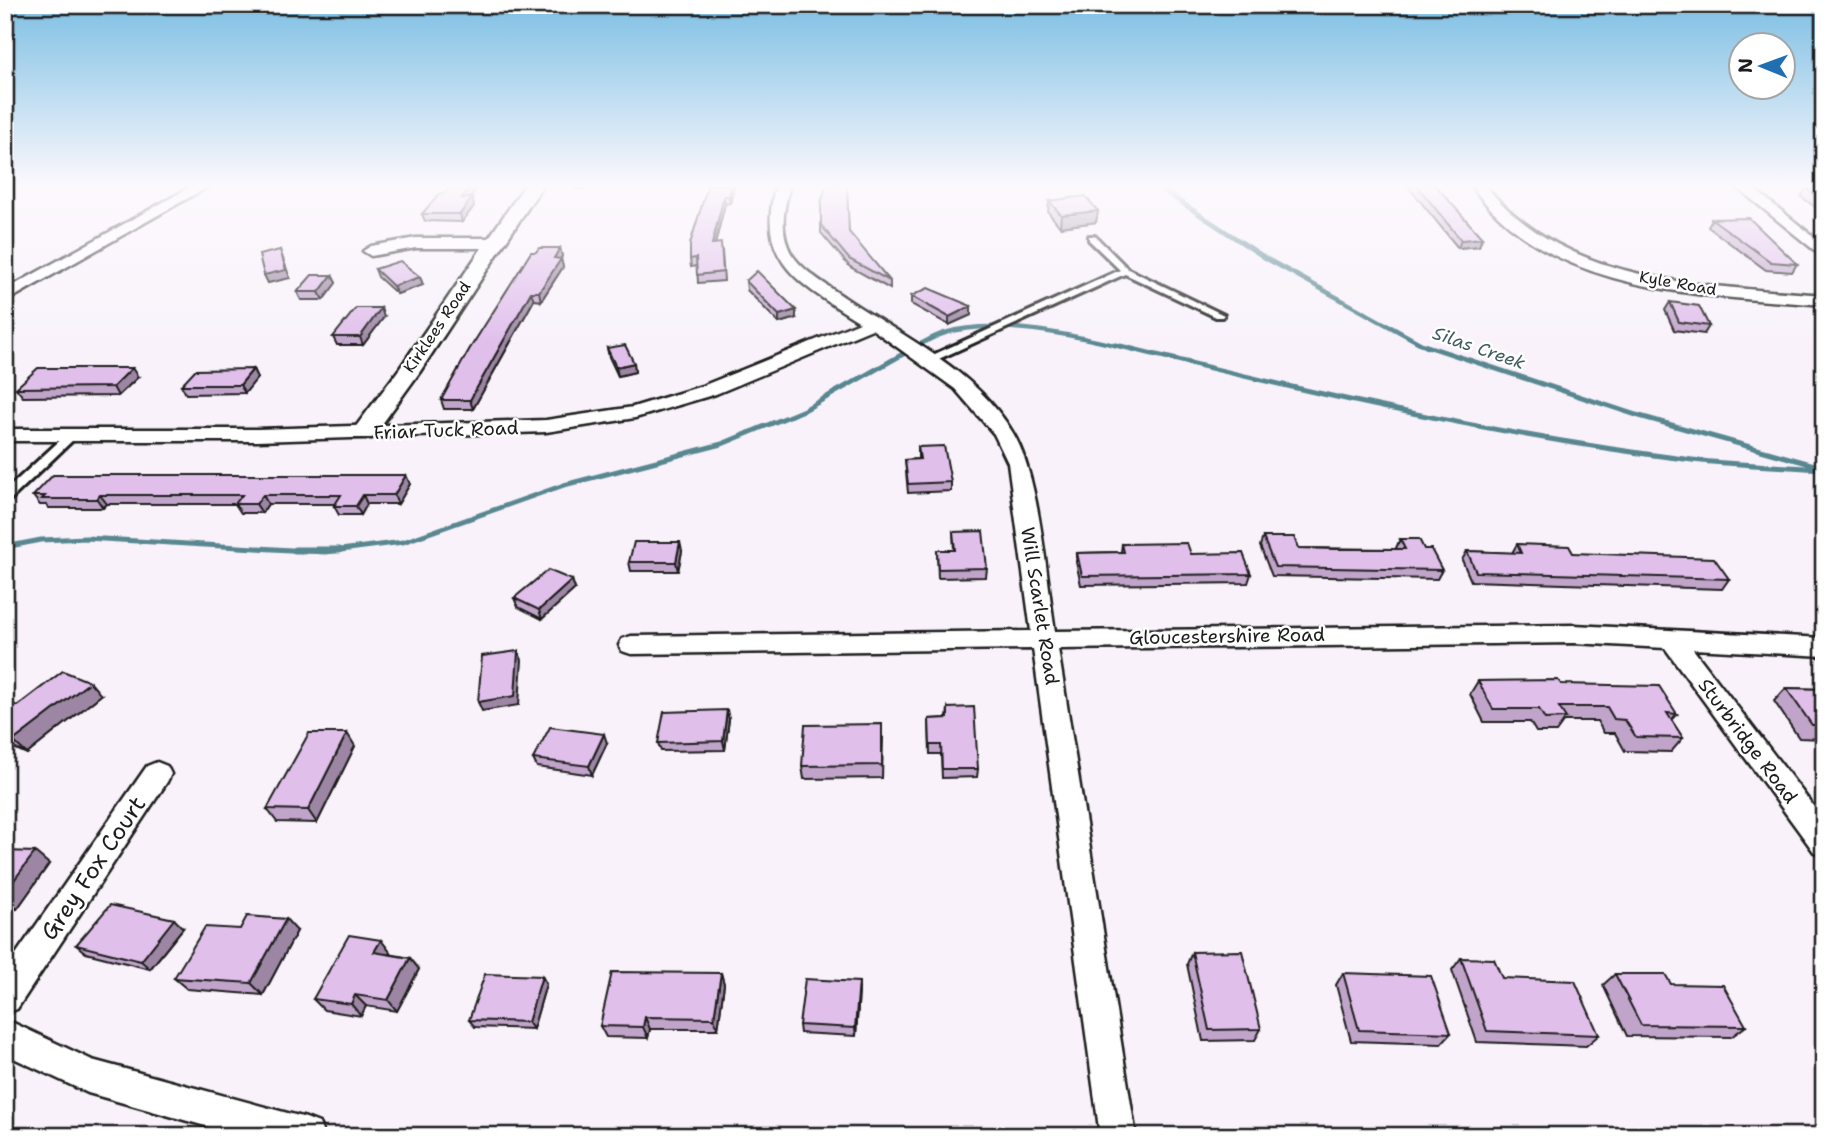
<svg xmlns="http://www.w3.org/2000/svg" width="1829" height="1141" viewBox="0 0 1829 1141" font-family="'Shantell Sans',sans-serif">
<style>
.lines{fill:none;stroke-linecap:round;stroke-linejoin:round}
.stream-far2{stroke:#588790;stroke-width:4.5}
.stream-far1{stroke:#588790;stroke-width:5}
.stream{stroke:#588790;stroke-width:7}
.service-casing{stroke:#1c1c1c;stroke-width:6}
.minor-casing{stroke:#1c1c1c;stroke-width:5}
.tertiary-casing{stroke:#1c1c1c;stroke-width:5}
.service{fill:#fff;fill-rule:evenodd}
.minor{fill:#fff;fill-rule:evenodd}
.tertiary{fill:#fff;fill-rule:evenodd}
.wall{fill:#c1a4ca;stroke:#1c1c1c;stroke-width:2}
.shaded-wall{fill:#9d86a4;stroke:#1c1c1c;stroke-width:2}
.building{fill:#e0bfeb;stroke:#1c1c1c;stroke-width:2}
.labels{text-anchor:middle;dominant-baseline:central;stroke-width:5;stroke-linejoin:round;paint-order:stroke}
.far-street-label{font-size:16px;fill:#1c1c1c;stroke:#fff}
.far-water-label{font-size:18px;font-style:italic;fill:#3f5b60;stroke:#fff}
.street-label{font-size:19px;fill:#1c1c1c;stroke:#fff}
.near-street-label{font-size:23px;fill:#1c1c1c;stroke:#fff}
</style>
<rect width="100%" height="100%" fill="#f9f2fb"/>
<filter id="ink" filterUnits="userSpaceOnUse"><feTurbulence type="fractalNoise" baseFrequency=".0143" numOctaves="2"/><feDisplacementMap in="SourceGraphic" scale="14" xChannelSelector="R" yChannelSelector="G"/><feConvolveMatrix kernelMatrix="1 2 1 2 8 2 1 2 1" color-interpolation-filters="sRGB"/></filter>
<g filter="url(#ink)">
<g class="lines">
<path class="stream-far2" d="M1155,185L1267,259L1427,347
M915,347C925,342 934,336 945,333C995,318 1073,335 1123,347"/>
<path class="stream-far1" d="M1116,345C1306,392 1498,436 1692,460C1736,465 1780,466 1824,469
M1424,345L1636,415L1818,466
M5,547L41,540L86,538L325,552L403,542L564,485L722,444L804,410L919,345"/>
<path class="stream" d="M295,550H339"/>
<g class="service-casing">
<path id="service" d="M1089,236H1095L1128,269L1224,315L1222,317H1216L1125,274L932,362H926V358L1120,270L1089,240Z
M72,432L76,433L77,435L76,437L9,501L5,502V491L68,433Z"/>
</g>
<g class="minor-casing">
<path id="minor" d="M194,185H211L5,302V290Z
M776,185H790C784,207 779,231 791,253C802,271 827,285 844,297C903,337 976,370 1013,433C1040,478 1046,576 1055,631L1574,625L1824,638V656L1693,649L1824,820V856L1814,852L1665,648L1574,643L1058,649L1136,1136H1100L1033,649L631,654L622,651L619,645L622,639L631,636L1031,631L1008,463L994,434L955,389L872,329L716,394L635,418L546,432L257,441H5V429H257L546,420L633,407L702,386L860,322C802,285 754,263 776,185Z
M1471,185H1485C1567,286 1705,285 1824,295V305C1701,295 1550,295 1471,185Z
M1734,185H1749L1824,245V258Z
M416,238H490L498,243L490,248H416L371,256L363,251L371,246Z
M157,762L167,766L171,774L167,782L17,1009L5,1014V970L147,766Z
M5,1019L92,1060L306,1118L319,1123L324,1136H241L88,1093L5,1054Z"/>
</g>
<g class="tertiary-casing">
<path id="tertiary" d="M525,185H543L419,373L372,438H354L351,433L400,368Z"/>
</g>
<use href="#service" class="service"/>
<use href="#minor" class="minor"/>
<use href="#tertiary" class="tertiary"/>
</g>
<path class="wall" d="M450,185H479L469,198H472L474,206L462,222L425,221L422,214L444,193Z
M574,185H596L594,189H575Z
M708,185H734L730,203L725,204L715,244L722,251L724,281L698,283L697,266L691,267L690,259Z
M1407,185H1435L1482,238L1479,246L1458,248Z
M1806,189L1824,190V213L1801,197Z
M1049,201L1098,211L1096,222L1060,227L1048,212Z
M821,204L890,281V289L850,267L821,233Z
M1712,219L1797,264L1792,272L1766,270L1708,227Z
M560,248L562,256L561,259L563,267L541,301L534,300L473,409H444L441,400L536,252Z
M375,269L420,277L423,285L397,294L378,277Z
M332,275L336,283L323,300H301L297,292Z
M746,281L796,318L779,323L747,290Z
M911,296L971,306V315L949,325L911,304Z
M1670,302L1709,326L1704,334L1674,330L1665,310Z
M384,317L363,345H337L333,337Z
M607,348L634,363L635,372L618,376L609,357Z
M253,369L257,378L245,393L186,394L181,385Z
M138,377L118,396L23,397L16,388Z
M918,447L951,482V491L908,493L905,460L918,459Z
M410,484L398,504H367L361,515H339L334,506L336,504H268L262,513H241L235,504H107L103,508H49L46,505H40L33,496Z
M953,532L987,568L986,577L938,578L937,550H954Z
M1263,537L1298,548L1396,549V548L1400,539L1424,549L1442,570L1437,579L1272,576L1260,546Z
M1122,544L1191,554L1251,574L1248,583L1081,585L1076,562L1077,553L1121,552Z
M1517,544L1729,579L1722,589L1471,581L1462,560L1467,551L1512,553Z
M682,551L678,571H631L629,562Z
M572,580L575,589L542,619L518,607L514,598Z
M1478,681L1561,684L1677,714L1671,720L1683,738L1671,752L1625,751L1615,733H1604L1597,721H1564L1556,732H1536L1530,722H1484L1470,694Z
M1786,688L1824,689V739L1799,738L1774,701Z
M101,695L27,754L5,744V701L17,706Z
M948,708L978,769L977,777L942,778L941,754H930L929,719L947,718Z
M729,719L725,750L661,751L658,743Z
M883,738L882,778L804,779L802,766Z
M607,743L592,775L537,767L533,759Z
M355,746L317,823L277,822L267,809Z
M5,851L49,864L17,909H5Z
M183,928L150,969L86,953L76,945Z
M240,929L297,931L263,995L187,989L174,978Z
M381,940L390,952L389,954L410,958L419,969L397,1011L366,1006L361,1016L324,1010L313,999Z
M1192,952L1261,1029L1255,1040L1203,1041L1187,964Z
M1461,958L1502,978L1599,1035L1586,1046L1477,1042L1452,970Z
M721,973L724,984L718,1029H650L648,1038L606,1037L600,1026Z
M1343,973L1451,1033L1441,1044L1351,1041L1336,985Z
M1615,974L1671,984L1746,1026L1731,1037L1627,1036L1603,985Z
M542,976L546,984L533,1029L475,1027L469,1020Z
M859,990L856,1036L800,1033L799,1025Z"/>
<path class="shaded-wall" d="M471,185H479L464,206L462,198Z
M731,185H734L730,203L729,196Z
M724,196L725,204L713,252L712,244Z
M472,198L474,206L462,222L460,214Z
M1098,211L1096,222L1060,227L1061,215Z
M1482,238L1479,246L1458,248L1461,240Z
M560,248L562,256L558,263L561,259L563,267L541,301L539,292L554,258Z
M280,250L290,278L268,283L264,275Z
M332,275L336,283L323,300L319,292Z
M420,277L423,285L397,294L393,286Z
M531,292L534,300L473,409L470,400Z
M971,306V315L949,325V317Z
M381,308L384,317L363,345L360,337Z
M796,310V318L779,323V315Z
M634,363L635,372L618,376L616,367Z
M132,368L138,377L118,396L113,387Z
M253,369L257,378L245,393L240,385Z
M406,475L410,484L398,504L394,495Z
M100,495L107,504L103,508L97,499Z
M263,495L268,504L262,513L256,504Z
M363,495L367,504L361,515L356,506Z
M680,542L682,551L678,571L676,562Z
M572,580L575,589L542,619L539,610Z
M518,651L522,660L519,705L482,711L478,702Z
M90,682L101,695L27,754L13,741Z
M727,710L729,719L725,750L723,741Z
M347,733L355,746L317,823L308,810Z
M604,734L607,743L592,775L589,766Z
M35,852L49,864L17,909L5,899V892Z
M174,919L183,928L150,969L141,961Z
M286,919L297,931L263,995L251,983Z
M381,940L390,952L384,964L374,952Z
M410,958L419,969L397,1011L388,1000Z
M721,973L724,984L718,1029L714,1018Z
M542,976L546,984L533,1029L528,1022Z
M859,982V990L856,1036L855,1028Z
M355,995L366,1006L361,1016L351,1004Z
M645,1017L650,1029L648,1038L643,1027Z"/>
<path class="building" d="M450,185H471L462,198H472L460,214H422L439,194L444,193Z
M708,185H731L729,196H724L712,244L721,243L723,272L697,275L696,258L690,259V244Z
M826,185H847L849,232L890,281L849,259L821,225V204Z
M1416,185H1435L1482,238L1461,240Z
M1806,189L1824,190V202Z
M1085,196L1098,211L1061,215L1049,201Z
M1749,218L1797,264L1771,262L1712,219Z
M539,248H560L554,258L561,259L539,292H531L470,400H441L469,350L531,252H536Z
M280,250L286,270L264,275L259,255Z
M400,261L420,277L393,286L375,269Z
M757,271L796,310L779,315L746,281Z
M312,275H332L319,292H297Z
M928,288L971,306L949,317L911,296Z
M1670,302L1699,306L1709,326L1679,322Z
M356,308H381L360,337H333Z
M625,345L634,363L616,367L607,348Z
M38,368H132L113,387L16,388Z
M253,369L240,385H181L195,370Z
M944,446L951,482L908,484L905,460L920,459L918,447Z
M53,475H406L394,495H363L356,506H334L341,495H263L256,504H235L242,495H100L97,499H42L45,496H33Z
M983,531L987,568L938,569L937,550H955L953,532Z
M1263,537H1294L1298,548L1335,549H1405L1400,539H1419L1424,549H1431L1442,570L1275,567Z
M634,542H680L676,562H629Z
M1187,543L1191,554L1243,553L1251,574L1082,576L1077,553L1124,552L1122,544Z
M1517,544L1569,546L1573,553L1714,558L1729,579L1476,572L1467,551L1521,553Z
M548,570L572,580L539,610L514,598Z
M518,651L515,696L478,702L482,656Z
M63,671L90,682L13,741L5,737V701L17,706Z
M1558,680L1561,684L1659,686L1677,714L1667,713L1683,738L1636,737L1625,720L1614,719L1607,707H1559L1566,718L1545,719L1539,709H1493L1478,681Z
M1786,688L1824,689V725H1812Z
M974,707L978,769H942L941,745H930L929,719L948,718V708Z
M727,710L723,741L658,743L664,712Z
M882,724V765L802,766L805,725Z
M550,727L604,734L589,766L533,759Z
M309,733H347L308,810L267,809Z
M5,851L35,852L5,892Z
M110,905L174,919L141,961L76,945Z
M247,916L286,919L251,983L174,978L205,927L240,929Z
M349,935L381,940L374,952L410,958L388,1000L355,995L351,1004L313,999Z
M1242,951L1261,1029L1209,1030L1192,952Z
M1461,958L1494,959L1502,978L1575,981L1599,1035L1487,1031Z
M612,972L721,973L714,1018L645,1017L643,1027L600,1026Z
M1343,973L1431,976L1451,1033L1359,1030Z
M485,974L542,976L528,1022L469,1020Z
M1615,974H1665L1671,984L1723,985L1746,1026L1641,1025Z
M805,979L859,982L855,1028L799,1025Z"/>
</g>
<linearGradient id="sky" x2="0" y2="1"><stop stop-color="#7ebfe4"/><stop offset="0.54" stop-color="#fcf9fd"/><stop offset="1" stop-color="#fcf9fd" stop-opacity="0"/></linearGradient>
<rect width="1829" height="345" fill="url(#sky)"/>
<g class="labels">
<g class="far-street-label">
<text transform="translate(1678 283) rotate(10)">Kyle Road</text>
<text transform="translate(437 327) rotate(-56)">Kirklees Road</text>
</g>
<g class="far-water-label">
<text transform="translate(1479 348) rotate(19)">Silas Creek</text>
</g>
<g class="street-label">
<text transform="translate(446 430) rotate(-2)">Friar Tuck Road</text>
<text transform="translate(1040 606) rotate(81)">Will Scarlet Road</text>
<text transform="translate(1227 636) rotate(-1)">Gloucestershire Road</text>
<text transform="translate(1748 741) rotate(53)">Sturbridge Road</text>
</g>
<g class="near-street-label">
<text transform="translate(93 868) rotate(-56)">Grey Fox Court</text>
</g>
</g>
<rect width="1829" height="1141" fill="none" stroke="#fff" stroke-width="28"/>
<rect x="14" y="14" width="1801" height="1113" fill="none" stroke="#1c1c1c" stroke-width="2.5" filter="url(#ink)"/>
<g transform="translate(1762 66) rotate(271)"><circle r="33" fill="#ffffff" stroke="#a4a4a4" stroke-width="2"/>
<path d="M0-5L12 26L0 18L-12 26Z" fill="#1f6fb2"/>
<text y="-10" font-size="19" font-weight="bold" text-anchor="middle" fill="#1c1c1c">N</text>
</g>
</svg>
